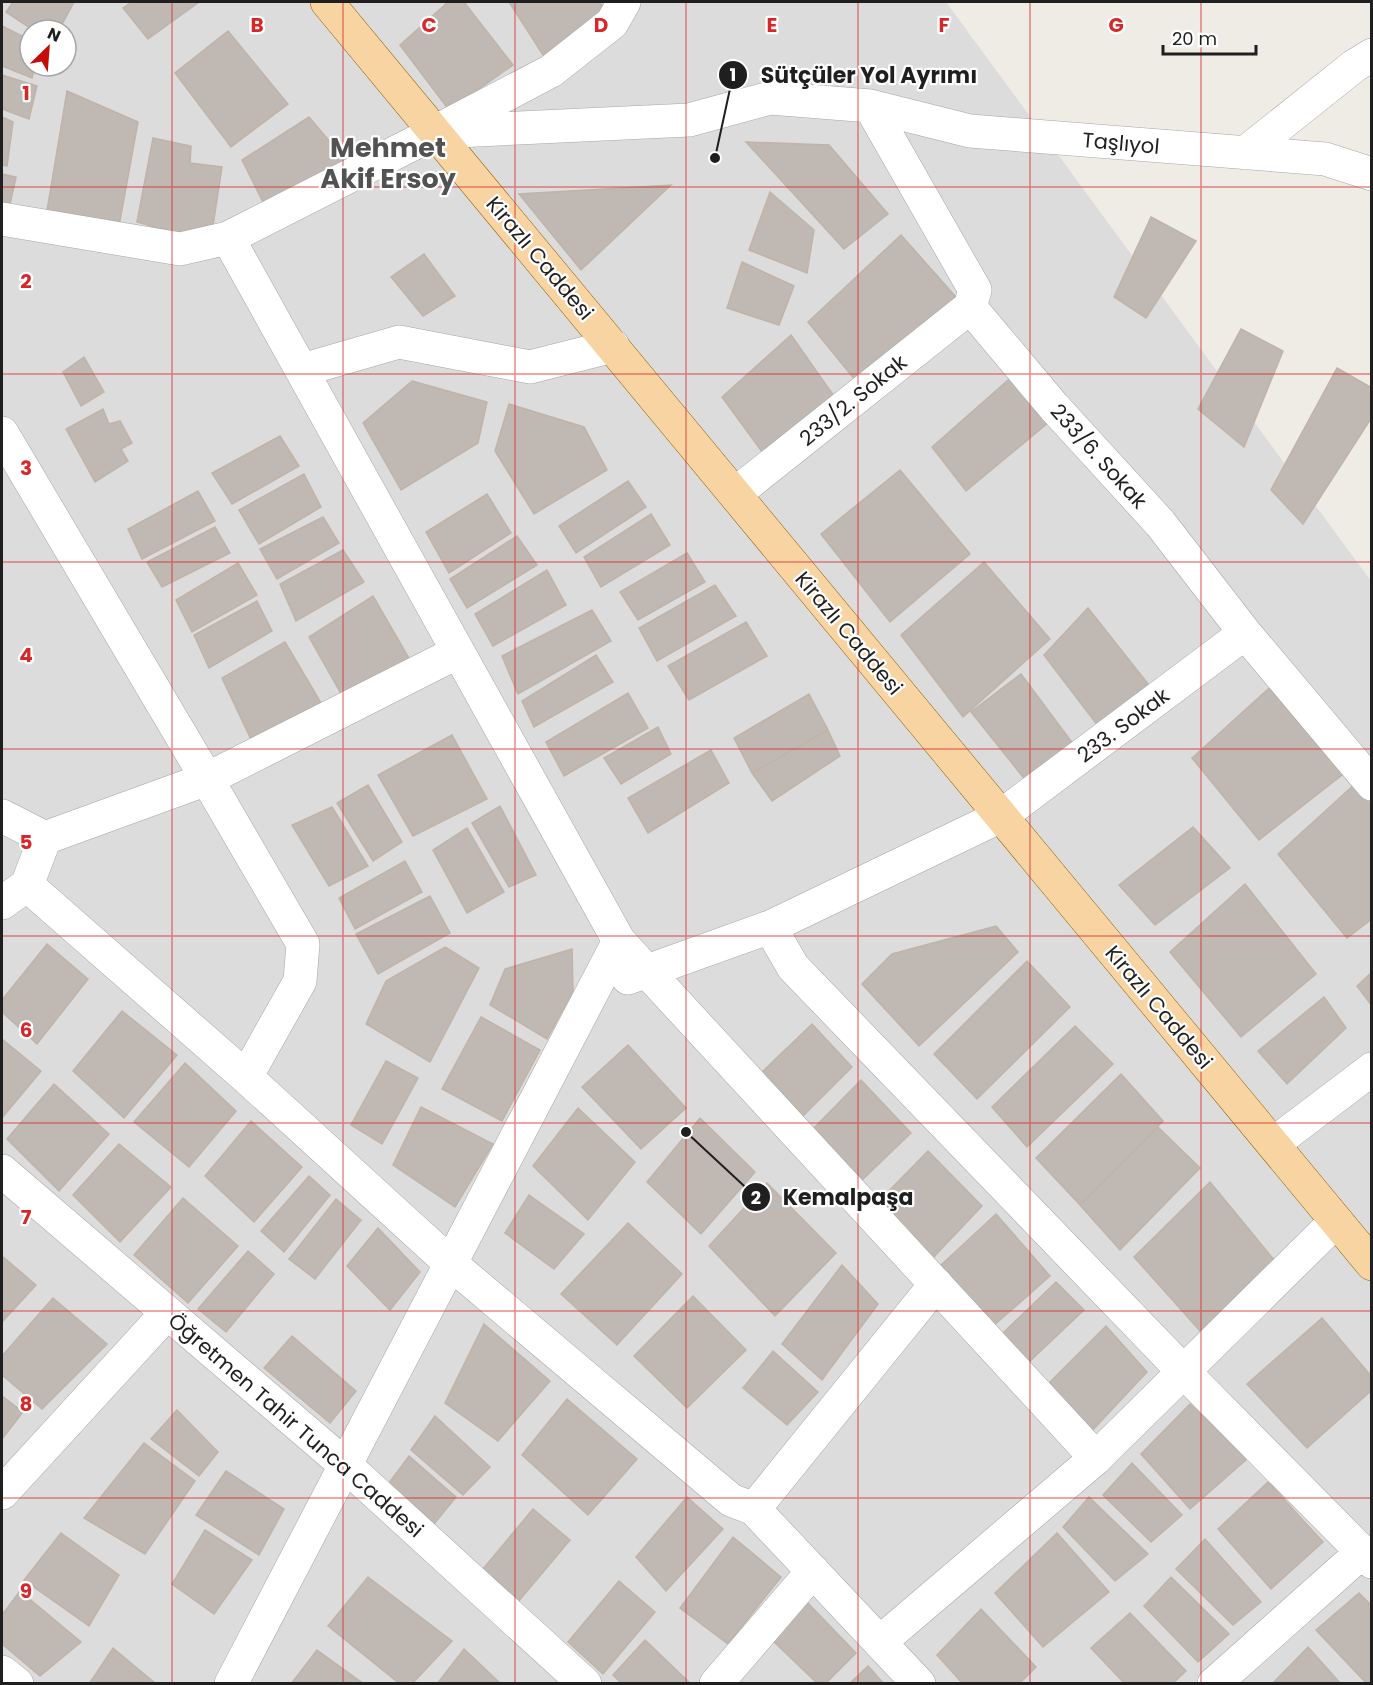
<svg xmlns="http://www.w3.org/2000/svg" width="1373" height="1685" viewBox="0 0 1373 1685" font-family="Poppins,sans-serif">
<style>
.residential{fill:#dddcdc;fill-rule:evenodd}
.building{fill:#c0b8b2;stroke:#c0b3a8;stroke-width:1.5}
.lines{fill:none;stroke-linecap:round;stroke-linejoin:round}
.minor-casing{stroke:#a6a6a6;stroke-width:34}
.major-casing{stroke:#936607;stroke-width:34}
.minor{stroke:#fff;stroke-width:33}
.major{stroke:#f8d4a2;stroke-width:33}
.grid{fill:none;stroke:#d62828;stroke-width:1.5;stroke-opacity:0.55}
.labels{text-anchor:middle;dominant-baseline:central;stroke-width:4.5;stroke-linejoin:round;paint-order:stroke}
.street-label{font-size:21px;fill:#1f1f1f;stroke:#fff}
.district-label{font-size:27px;font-weight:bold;fill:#525252;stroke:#fff}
.grid-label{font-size:20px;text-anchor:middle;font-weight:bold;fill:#d62828;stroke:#fff;stroke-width:4.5;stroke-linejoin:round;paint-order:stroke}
.leader{fill:none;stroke:#1f1f1f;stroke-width:2}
.callout-dot{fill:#1f1f1f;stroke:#fff;stroke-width:2}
.mark-label{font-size:18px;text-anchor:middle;font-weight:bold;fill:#fff}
.callout-label{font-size:22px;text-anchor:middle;font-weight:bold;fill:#1f1f1f;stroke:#fff;stroke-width:4.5;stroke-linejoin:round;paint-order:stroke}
</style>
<rect width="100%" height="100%" fill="#efece6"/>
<path class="residential" d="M2,2H946L1371,581V1683L2,1684ZM30,30H66V66H30Z"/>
<path class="building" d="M13,2H74L59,30H33L6,12Z
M132,2H199L148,39L123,8Z
M448,2H464L513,65L449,110L400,45Z
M509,2H600L605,11L543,55Z
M2,26L30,40V66H35L32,78L2,66Z
M228,31L288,104L231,147L175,73Z
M2,75L37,86L29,119L2,109Z
M67,91L138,122L119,226L47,211Z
M2,117L13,122L7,166L2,165Z
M309,117L348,163L265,206L242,160Z
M153,138L191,146L190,163L222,167L212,232L186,236L137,222Z
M746,142L829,145L888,214L844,249Z
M2,174L16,177L9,209L2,207Z
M671,185L581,270L519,194Z
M770,192L814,230L807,273L749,250Z
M1151,217L1196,241L1146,318L1114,297Z
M901,235L963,305L864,391L808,322Z
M424,254L455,296L423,316L391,277Z
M742,262L794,286L779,325L727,308Z
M1241,329L1283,351L1244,447L1198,409Z
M791,335L841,406L768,460L722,397Z
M84,357L104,392L81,406L63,372Z
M1337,368L1372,388V417L1303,524L1271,490Z
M1016,373L1054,418L966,491L932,447Z
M412,381L487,402L478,443L401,490L363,423Z
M509,404L584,427L607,470L534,514L495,451Z
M103,409L109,424L120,421L132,443L121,449L128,461L95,482L66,429Z
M280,436L299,466L232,504L212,473Z
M900,470L970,554L890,622L821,534Z
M304,474L321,507L259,544L239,510Z
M628,481L646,507L576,553L559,526Z
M198,491L215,521L142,559L128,529Z
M487,494L511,533L449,573L426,532Z
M651,514L670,545L601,587L584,557Z
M323,517L339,543L277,579L260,549Z
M215,527L230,553L162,587L147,562Z
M517,536L537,565L467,608L450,579Z
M343,550L364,582L296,621L280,584Z
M687,553L705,582L638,620L620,592Z
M984,562L1050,639L963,717L901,635Z
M238,563L257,595L192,632L176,600Z
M547,570L566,605L493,646L475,614Z
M715,585L736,616L657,661L639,628Z
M373,596L410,660L344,699L309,637Z
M257,601L272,631L209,668L194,635Z
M1088,608L1148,684L1098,726L1044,655Z
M592,610L611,641L518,694L502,656Z
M746,622L767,656L689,700L668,666Z
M285,642L324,708L256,750L222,678Z
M596,655L613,682L534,727L522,701Z
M1021,674L1074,745L1027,782L971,712Z
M1277,681L1347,771L1259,840L1192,758Z
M628,693L648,728L564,776L546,742Z
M809,694L828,730L752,773L734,738Z
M658,727L671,754L621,784L604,758Z
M828,730L840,756L772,801L752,773Z
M452,735L487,799L413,836L378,775Z
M711,750L729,783L648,833L628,798Z
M1356,783L1372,802V919L1347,938L1278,854Z
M368,785L402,842L373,861L337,803Z
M500,806L536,875L509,887L472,823Z
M332,807L368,866L329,886L292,825Z
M1193,827L1230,868L1155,925L1119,885Z
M467,828L504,892L467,913L433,850Z
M405,861L422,892L355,929L339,898Z
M1245,884L1316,974L1241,1037L1170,952Z
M430,896L450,933L378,974L356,934Z
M996,926L1018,952L919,1046L862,984L892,954Z
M47,944L88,979L37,1044L2,1012V1000Z
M445,947L479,968L430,1062L366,1024L386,981Z
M572,949L573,991L547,1039L490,1005L505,969Z
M1027,961L1070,1007L977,1099L934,1054Z
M1372,972V1006L1357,986Z
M1324,997L1346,1028L1287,1084L1258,1051Z
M122,1011L177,1055L124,1118L73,1071Z
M481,1017L540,1050L502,1121L442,1089Z
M812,1024L852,1067L800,1119L759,1075Z
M1075,1026L1113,1064L1027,1147L992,1107Z
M2,1039L41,1071L2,1118Z
M628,1045L686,1108L641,1149L582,1087Z
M386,1061L418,1078L382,1144L351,1125Z
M185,1063L236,1111L189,1167L134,1122Z
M1121,1074L1163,1121L1080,1205L1036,1158Z
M861,1080L911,1133L860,1182L812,1130Z
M54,1084L109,1134L59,1191L7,1139Z
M421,1107L493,1144L455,1207L393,1165Z
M578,1108L635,1162L588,1220L533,1166Z
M700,1118L755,1172L701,1234L647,1182Z
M251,1121L302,1167L254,1222L205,1176Z
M1158,1127L1200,1168L1120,1250L1080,1205Z
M119,1144L171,1187L120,1242L73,1195Z
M928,1151L982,1206L930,1261L876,1204Z
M309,1176L330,1195L284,1252L261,1231Z
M1210,1182L1284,1272L1209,1341L1134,1257Z
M767,1183L836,1253L775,1316L709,1246Z
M529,1195L584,1234L554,1269L505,1233Z
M183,1198L238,1246L188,1303L134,1255Z
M336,1199L361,1220L315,1279L289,1259Z
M996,1214L1050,1276L992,1327L940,1266Z
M628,1223L682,1274L617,1345L561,1294Z
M378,1228L420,1272L390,1310L347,1266Z
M248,1251L274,1274L226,1332L198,1309Z
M2,1256L36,1285L2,1322Z
M842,1265L878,1304L822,1380L782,1344Z
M1056,1282L1084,1310L1028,1363L1002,1334Z
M693,1296L746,1350L687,1408L634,1356Z
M53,1298L107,1344L42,1409L2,1375V1356Z
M1322,1318L1372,1377V1390L1307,1448L1247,1384Z
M484,1324L550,1381L498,1441L445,1403Z
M1106,1326L1147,1372L1091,1432L1049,1383Z
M292,1336L356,1391L330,1423L264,1368Z
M773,1351L818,1392L787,1425L743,1388Z
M2,1396L23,1412L2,1439Z
M567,1399L637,1459L588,1515L522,1455Z
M1190,1404L1247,1459L1190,1509L1141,1454Z
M177,1410L218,1452L199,1476L151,1439Z
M435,1416L490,1467L463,1495L411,1450Z
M144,1443L195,1481L145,1554L84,1518Z
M409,1456L456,1497L434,1524L389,1483Z
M1132,1463L1182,1515L1151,1542L1103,1495Z
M226,1471L284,1509L259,1555L196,1515Z
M1268,1482L1323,1542L1271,1589L1218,1529Z
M687,1497L723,1529L666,1591L636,1557Z
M1089,1497L1148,1554L1115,1581L1063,1527Z
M533,1509L570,1540L518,1602L483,1569Z
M205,1530L252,1560L214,1614L172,1584Z
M61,1533L119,1575L89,1626L24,1580Z
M1057,1533L1109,1592L1043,1647L995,1593Z
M733,1537L781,1577L728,1644L680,1608Z
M1205,1539L1261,1602L1233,1625L1176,1569Z
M368,1577L452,1641L412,1684H400L328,1626Z
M1171,1577L1229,1634L1198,1662L1144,1606Z
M619,1581L655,1612L603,1674L568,1642Z
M20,1591L81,1642L40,1676L2,1644V1615Z
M1359,1593L1372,1606V1684H1367L1316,1630Z
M805,1600L856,1653L825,1684H818L771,1639Z
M981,1609L1036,1667L1019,1684H963L937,1655Z
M1130,1613L1186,1671L1172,1684H1125L1091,1648Z
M645,1640L691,1684H622L613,1675Z
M1308,1647L1341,1684H1272Z
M113,1648L156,1684H89Z
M464,1649L501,1684H437Z
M317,1650L364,1684H291Z
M868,1666L884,1684H849Z"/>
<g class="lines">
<g class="minor-casing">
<path id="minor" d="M870,106L975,290L970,307L1054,407L1160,523L1245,633L1372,784
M444,127L551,71L612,23L624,2
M1245,153L1354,66L1372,55
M2,219L180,249L228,238L436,132L689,120L770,98L870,106L970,131L1325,159L1372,174
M228,238L619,941L1096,1458
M302,370L399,342L530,367L613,346
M2,433L207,779L303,944L300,981L246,1077
M735,494L970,307
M2,816L45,838L207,779L458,652
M27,885L246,1077L450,1263L731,1500L754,1509L919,1684
M2,903L27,885L45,838
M770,927L793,967L1184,1372L1372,1562
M628,978L770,927L1001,816L1245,633
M1273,1144L1372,1069
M2,1171L344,1464L585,1684
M2,1493L167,1313
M754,1509L936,1284
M880,1642L1096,1458L1336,1221
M2,1672L17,1684
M231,1684L619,941
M716,1684L813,1571
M1214,1684L1361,1553"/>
</g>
<g class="major-casing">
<path id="major" d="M327,2L1372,1264"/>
</g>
<use href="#minor" class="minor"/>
<use href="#major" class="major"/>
</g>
<path class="grid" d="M172,2V1684M343,2V1684M515,2V1684M686,2V1684M858,2V1684M1030,2V1684M1201,2V1684M2,187H1372M2,374H1372M2,562H1372M2,749H1372M2,936H1372M2,1123H1372M2,1311H1372M2,1498H1372"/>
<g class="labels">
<g class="street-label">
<text transform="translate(1121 143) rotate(5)">Taşlıyol</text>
<text transform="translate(540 258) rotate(50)">Kirazlı Caddesi</text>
<text transform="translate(853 400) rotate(-39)">233/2. Sokak</text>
<text transform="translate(1099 456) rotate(48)">233/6. Sokak</text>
<text transform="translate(849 633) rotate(50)">Kirazlı Caddesi</text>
<text transform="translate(1123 725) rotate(-37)">233. Sokak</text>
<text transform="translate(1159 1007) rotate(50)">Kirazlı Caddesi</text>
<text transform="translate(296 1425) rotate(41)">Öğretmen Tahir Tunca Caddesi</text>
</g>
<g class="district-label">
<text x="388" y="147">Mehmet<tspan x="388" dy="31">Akif Ersoy</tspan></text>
</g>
</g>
<g class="grid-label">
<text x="257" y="32">B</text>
<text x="429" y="32">C</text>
<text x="601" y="32">D</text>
<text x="772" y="32">E</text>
<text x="944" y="32">F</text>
<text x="1116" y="32">G</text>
<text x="26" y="100">1</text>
<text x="26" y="288">2</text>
<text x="26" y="475">3</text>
<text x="26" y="662">4</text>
<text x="26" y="849">5</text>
<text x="26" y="1037">6</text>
<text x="26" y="1224">7</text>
<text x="26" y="1411">8</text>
<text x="26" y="1598">9</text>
</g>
<path class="leader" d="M715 158L733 75M686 1132L756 1197"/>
<g class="callout-dot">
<circle cx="715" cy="158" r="6"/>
<circle cx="686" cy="1132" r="6"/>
<circle cx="733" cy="75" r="15"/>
<circle cx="756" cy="1197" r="15"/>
</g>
<g class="mark-label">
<text x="733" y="81">1</text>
<text x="756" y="1204">2</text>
</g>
<g class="callout-label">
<text x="869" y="83">Sütçüler Yol Ayrımı</text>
<text x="848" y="1205">Kemalpaşa</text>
</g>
<rect width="1373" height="1685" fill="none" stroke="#1f1f1f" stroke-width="6"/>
<g transform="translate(48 48) rotate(25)"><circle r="28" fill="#ffffff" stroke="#a5a5a5" stroke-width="1.5"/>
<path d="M0-4.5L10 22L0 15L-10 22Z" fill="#c50c09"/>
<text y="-9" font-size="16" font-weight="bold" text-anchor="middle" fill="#1f1f1f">N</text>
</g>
<path d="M1163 45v9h93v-9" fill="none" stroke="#1f1f1f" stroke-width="3"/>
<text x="1172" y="45" font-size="18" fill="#1f1f1f" stroke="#ffffff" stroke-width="4.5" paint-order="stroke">20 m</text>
</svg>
